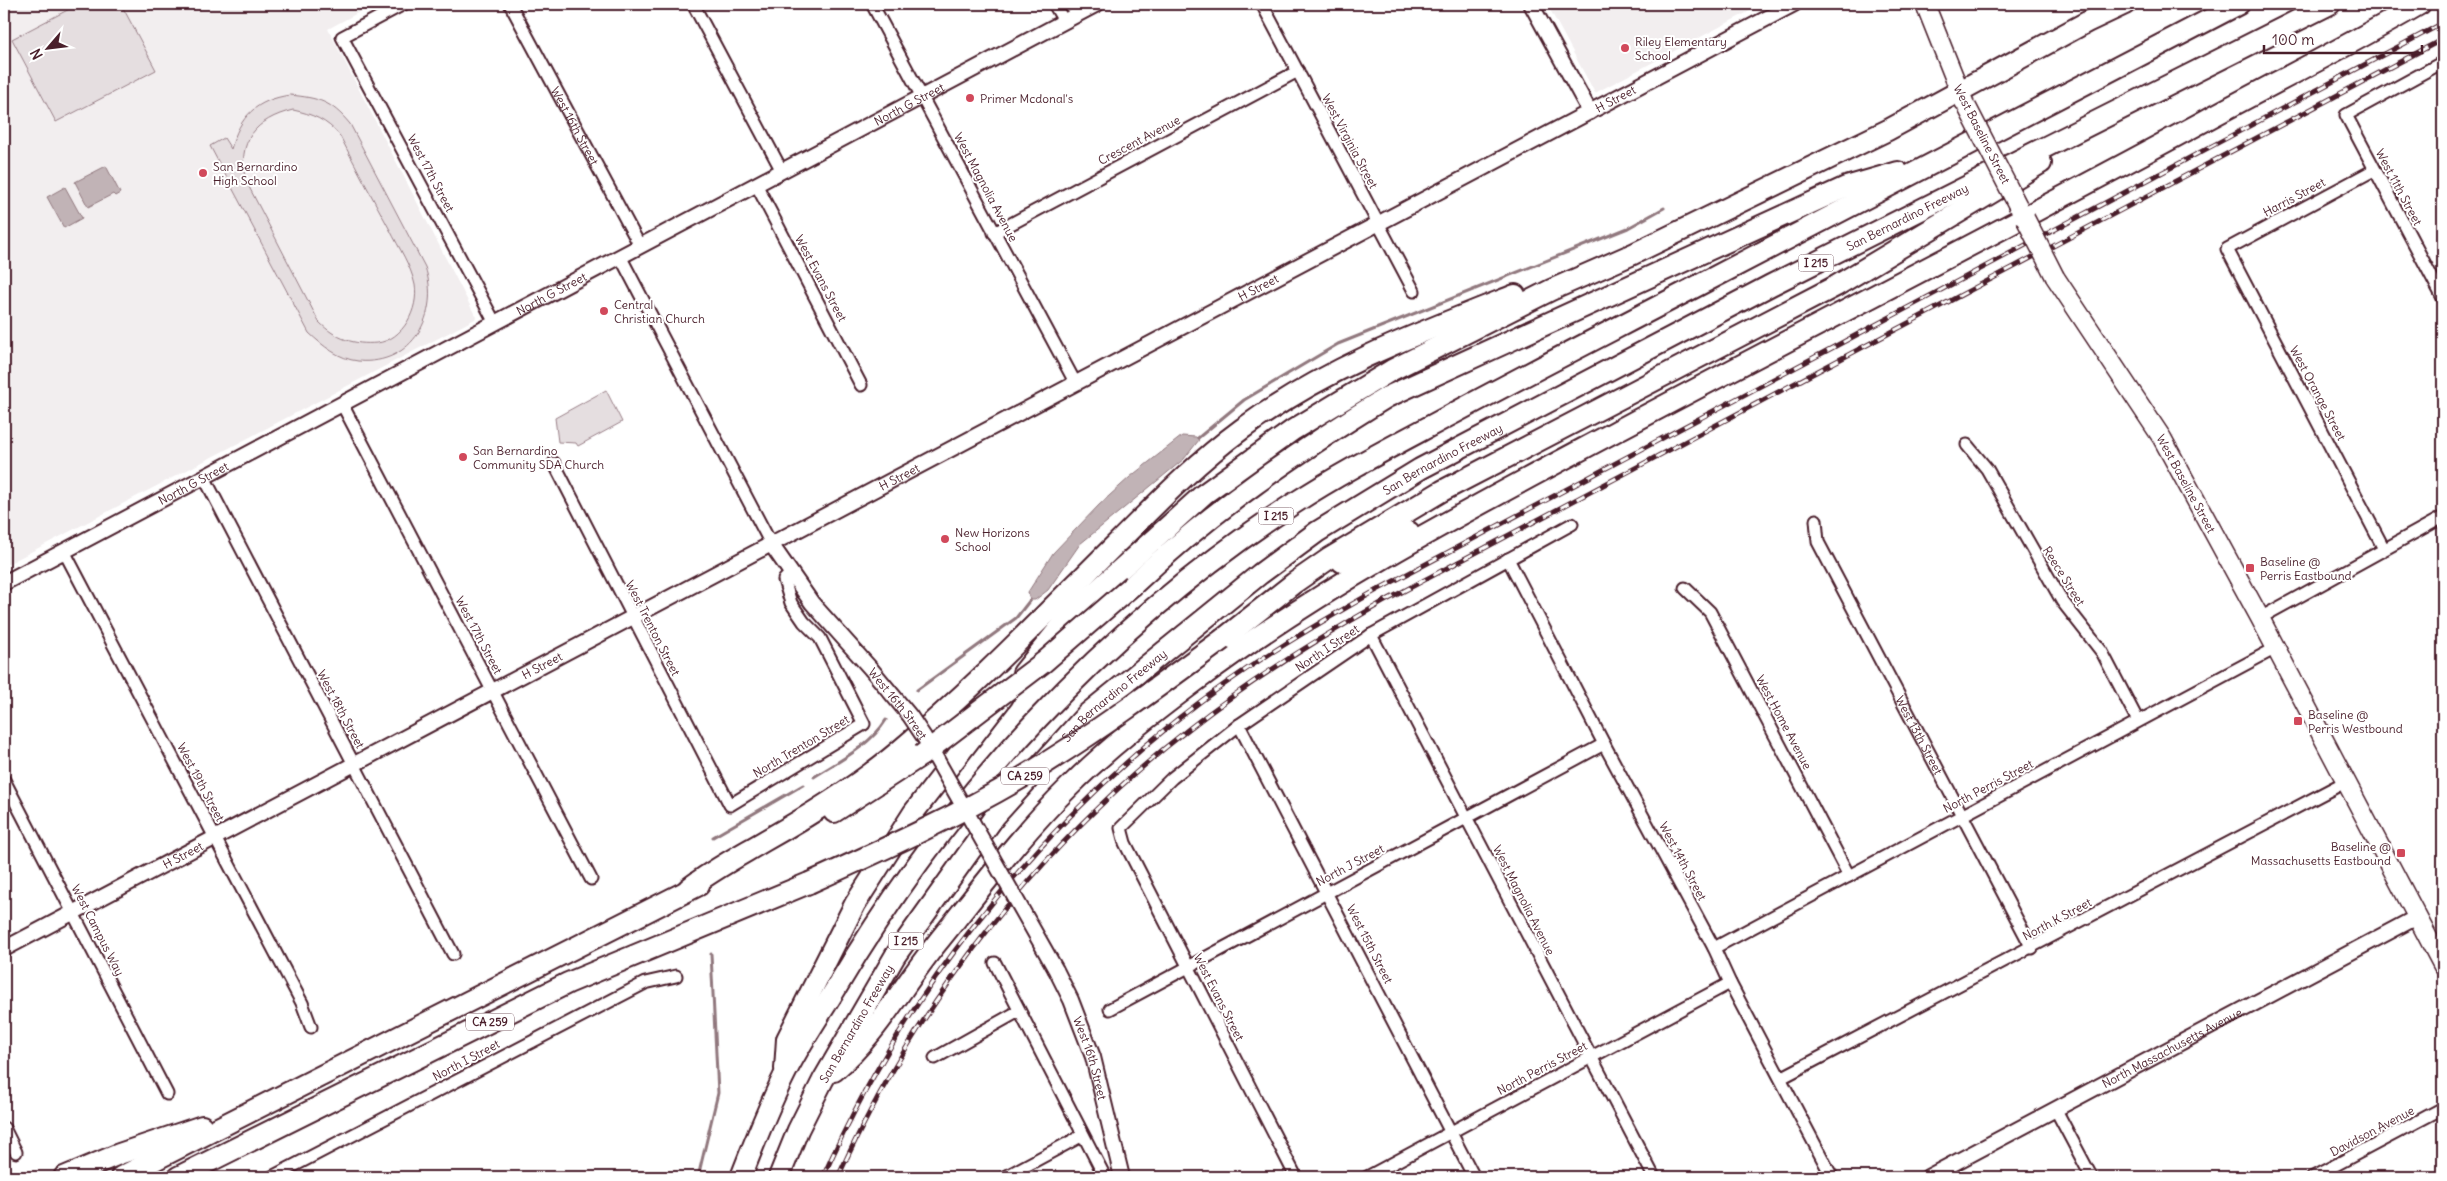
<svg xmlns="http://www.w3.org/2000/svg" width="2447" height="1181" viewBox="0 0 2447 1181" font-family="Delius,sans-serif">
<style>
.built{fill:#f2eeef}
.green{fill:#e5dee0;stroke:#987e86;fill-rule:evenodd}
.water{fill:#c1b3b6;stroke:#91787e}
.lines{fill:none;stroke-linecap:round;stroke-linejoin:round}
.stream{stroke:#91787e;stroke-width:3}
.minor-casing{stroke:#4a1f2b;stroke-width:15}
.tertiary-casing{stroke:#4a1f2b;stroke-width:18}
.primary-casing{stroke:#4a1f2b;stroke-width:21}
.motorway-casing{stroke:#4a1f2b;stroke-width:24}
.minor{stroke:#fff;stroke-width:11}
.tertiary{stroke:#fff;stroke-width:14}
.primary{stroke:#fff;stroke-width:18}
.motorway{stroke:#fff;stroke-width:20}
.rail-casing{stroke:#4a1f2b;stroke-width:5}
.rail{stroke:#fff;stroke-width:3;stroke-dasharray:9;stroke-linecap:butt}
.tertiary-bridge-casing{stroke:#4a1f2b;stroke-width:18;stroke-linecap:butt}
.primary-bridge-casing{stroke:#4a1f2b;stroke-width:21;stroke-linecap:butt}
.motorway-bridge-casing{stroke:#4a1f2b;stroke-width:24;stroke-linecap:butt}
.tertiary-bridge{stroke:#fff;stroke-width:14}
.primary-bridge{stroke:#fff;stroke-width:18}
.motorway-bridge{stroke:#fff;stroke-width:20}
.poi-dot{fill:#d1495b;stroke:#fff;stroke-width:2}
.labels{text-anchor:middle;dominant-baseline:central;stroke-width:4;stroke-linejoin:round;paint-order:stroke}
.shield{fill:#fff;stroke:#80626b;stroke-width:1}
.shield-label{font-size:11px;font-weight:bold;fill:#4a1f2b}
.poi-label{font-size:12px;fill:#4a1f2b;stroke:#fff;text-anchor:start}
.street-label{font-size:12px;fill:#4a1f2b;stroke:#fff}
</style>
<rect width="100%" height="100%" fill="#fff"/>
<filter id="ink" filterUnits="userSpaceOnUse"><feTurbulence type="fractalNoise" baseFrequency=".02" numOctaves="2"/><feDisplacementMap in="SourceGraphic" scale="10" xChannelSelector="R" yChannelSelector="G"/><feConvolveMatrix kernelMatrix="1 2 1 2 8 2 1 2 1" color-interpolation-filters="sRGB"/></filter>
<g filter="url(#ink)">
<path class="built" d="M4,4H374L328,29L476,317L475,319L4,566Z
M1547,4H1763L1595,93Z"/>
<path class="green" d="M79,4H121L156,70L56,122L12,39Z
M290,95C319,98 331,101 350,124L425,267C441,313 413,366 358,361C339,359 323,346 309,333L210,146L224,138L231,149C240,116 256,100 290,95ZM293,110C312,114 327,120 340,136C356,167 373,199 390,230C399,248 411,266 415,285C419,309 403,340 377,343C354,345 336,339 319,322L246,181C236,141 256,119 293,110Z
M606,390L622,422L578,446L576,443L558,442L555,418Z"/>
<path class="water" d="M106,166L120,193L115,196L113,194L88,207L75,182Z
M65,187L82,218L64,228L47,197Z
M1182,436L1196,437L1199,440L1184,459L1080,544L1048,590L1035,600H1030L1028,592L1053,553L1099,505L1130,477Z"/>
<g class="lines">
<path class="stream" d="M1198,438L1244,400L1338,344L1628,228L1664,208
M917,690L1016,618L1030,600
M814,777C839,761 870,746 886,720
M713,837L803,785
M698,1177L718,1093L711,954"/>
<g class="minor-casing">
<g id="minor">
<path d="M404,4L342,37L495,323"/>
<path id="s1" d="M510,4L640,246"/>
<path d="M693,4L782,171"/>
<path d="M872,4L1076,384"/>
<path d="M1054,4L1064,21"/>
<path d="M1262,4L1414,291"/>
<path d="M2443,62L2346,115L2443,298"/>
<path d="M2374,170L2227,249L2384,549"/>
<path d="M756,184L861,385"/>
<path d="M994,233L1298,71"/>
<path d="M620,256L771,544"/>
<path d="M342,404L591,879"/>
<path d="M1967,445L1987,469L2062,601L2102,652L2138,721"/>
<path d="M554,463L730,805L864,724L820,638L804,622L791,603L784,580L791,573"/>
<path d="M204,477L453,954"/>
<path id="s2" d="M1816,520L1818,542L2032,948"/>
<path d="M64,551L302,1003L311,1027"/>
<path d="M1508,559L1604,744L1714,948L1730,983L1832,1177"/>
<path d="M1685,588L1710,612L1849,876"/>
<path d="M2260,618L2443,517"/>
<path d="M1371,635L1654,1177"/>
<path d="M1239,725L1474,1177"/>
<path d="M4,780L167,1094"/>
<path d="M1714,948L2276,648"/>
<path d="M995,963L1105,1177"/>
<path d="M1110,1009L1604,744"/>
<path d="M935,1058L1019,1011"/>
<path d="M1781,1078L2345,782"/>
<path d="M2056,1110L2091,1176"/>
<path d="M4,1128L16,1152"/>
<path d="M272,1177L645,983L676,976"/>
<path d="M1005,1177L1083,1135"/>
<path d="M1296,1177L1125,843L1121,828L1172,778L1239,725L1371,635L1572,524"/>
<path d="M1367,1177L1730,983"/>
<path d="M2313,1177L2443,1108"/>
</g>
</g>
<g class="tertiary-casing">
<g id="tertiary">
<path d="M1531,4L1590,112"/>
<path d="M771,544L812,603L871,669"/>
<path id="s3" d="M4,583L1097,4"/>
<path id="s4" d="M4,949L1794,4"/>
<path id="s5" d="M1056,970L1071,1000L1093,1057L1122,1177"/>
<path id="s6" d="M1928,1177L2417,917"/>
</g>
</g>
<g class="primary-casing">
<g id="primary">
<path d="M1925,4L1964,102"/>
<path id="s7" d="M2055,277L2162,438L2260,618L2443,966"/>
</g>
</g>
<g class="motorway-casing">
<g id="motorway">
<path d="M1342,562L1409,532"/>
<path d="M1133,585C1210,512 1297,452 1387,397L1846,187L1898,172"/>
<path d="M1223,639L1294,583L1330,558L1442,491L1836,286L2041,163"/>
<path d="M1023,673L1071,614L1204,494L1293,430L1392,370L1551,290L1633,254L1888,130L2087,22L2125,4"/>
<path d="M834,812L922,755"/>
<path d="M688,889C712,870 739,856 766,840C812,814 859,785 899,751C977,686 1048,611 1120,540C1159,501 1197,462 1242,429C1327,367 1418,333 1515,295"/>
<path d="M785,1069L787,1039L855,904L914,812L1003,697"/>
<path d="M834,1071C877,1035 902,986 937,943C980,890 1021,834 1069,787C1108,748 1152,714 1196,681C1328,582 1476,506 1622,428C1816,325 2013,225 2206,120C2278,81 2350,45 2420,4"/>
<path d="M64,1177L119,1154L202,1126"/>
<path d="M121,1177L699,885"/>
<path d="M178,1177L568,983L809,883"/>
<path d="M741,1177C754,1144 767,1110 783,1078C798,1046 820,1015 838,985C952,793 1106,626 1293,504C1342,472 1395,445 1447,417C1530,372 1615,329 1699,285C1879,192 2059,98 2239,4"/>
<path id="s8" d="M779,1177L798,1130L823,1080L895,956L995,816L1087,714L1260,574L1317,532L1420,469L1771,285L2330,4"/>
</g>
</g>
<use href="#minor" class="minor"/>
<use href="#tertiary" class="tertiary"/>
<use href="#primary" class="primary"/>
<use href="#motorway" class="motorway"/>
<g class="rail-casing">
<path id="rail" d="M823,1177C902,998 1027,840 1179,718C1241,669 1308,629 1377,590L2443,23
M838,1177C917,1003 1039,845 1190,728C1251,680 1316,640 1383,602L2443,39"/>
</g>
<use href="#rail" class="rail"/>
<g class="tertiary-bridge-casing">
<g id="tertiary-bridge">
<path id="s9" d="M871,669L910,716L924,737L1056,970"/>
</g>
</g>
<g class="primary-bridge-casing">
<path id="primary-bridge" d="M1967,107L2018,206
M2025,218L2055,277"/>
</g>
<g class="motorway-bridge-casing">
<path id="motorway-bridge" d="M922,755L1044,662L1133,585
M809,883C882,850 955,817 1023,777C1093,735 1158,687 1223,639"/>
</g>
<use href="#tertiary-bridge" class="tertiary-bridge"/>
<use href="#primary-bridge" class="primary-bridge"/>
<use href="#motorway-bridge" class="motorway-bridge"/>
</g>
</g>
<g class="poi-dot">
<circle cx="1625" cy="48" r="5"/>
<circle cx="970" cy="98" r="5"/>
<circle cx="203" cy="173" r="5"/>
<circle cx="604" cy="311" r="5"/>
<circle cx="463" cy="457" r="5"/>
<circle cx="945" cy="539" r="5"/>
<rect x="2245" y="563" width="10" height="10" rx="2.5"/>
<rect x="2293" y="716" width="10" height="10" rx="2.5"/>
<rect x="2396" y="848" width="10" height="10" rx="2.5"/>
</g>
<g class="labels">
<g class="shield">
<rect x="1798.5" y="254.5" width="35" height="17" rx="4"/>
<rect x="1258.5" y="507.5" width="35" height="17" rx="4"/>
<rect x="1001" y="767.5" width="48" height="17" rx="4"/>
<rect x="888.5" y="932.5" width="35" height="17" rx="4"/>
<rect x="466" y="1013.5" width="48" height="17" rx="4"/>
</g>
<g class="shield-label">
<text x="1816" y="263">I 215</text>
<text x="1276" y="516">I 215</text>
<text x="1025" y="776">CA 259</text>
<text x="906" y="941">I 215</text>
<text x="490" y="1022">CA 259</text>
</g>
<g class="poi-label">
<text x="1635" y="41">Riley Elementary<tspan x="1635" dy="14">School</tspan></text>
<text x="980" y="98">Primer Mcdonal's</text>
<text x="213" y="166">San Bernardino<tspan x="213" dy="14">High School</tspan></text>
<text x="614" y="304">Central<tspan x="614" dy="14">Christian Church</tspan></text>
<text x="473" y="450">San Bernardino<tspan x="473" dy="14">Community SDA Church</tspan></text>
<text x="955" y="532">New Horizons<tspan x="955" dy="14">School</tspan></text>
<text x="2260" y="561">Baseline @<tspan x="2260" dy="14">Perris Eastbound</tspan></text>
<text x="2308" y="714">Baseline @<tspan x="2308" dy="14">Perris Westbound</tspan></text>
<text x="2391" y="846" text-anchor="end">Baseline @<tspan x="2391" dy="14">Massachusetts Eastbound</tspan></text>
</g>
<g class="street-label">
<text stroke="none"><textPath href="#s4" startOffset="1822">H Street</textPath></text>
<text stroke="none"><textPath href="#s3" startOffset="1024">North G Street</textPath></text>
<text stroke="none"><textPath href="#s1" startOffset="138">West 16th Street</textPath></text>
<text transform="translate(1982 134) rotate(63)">West Baseline Street</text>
<text transform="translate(1139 140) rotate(-28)">Crescent Avenue</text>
<text transform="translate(1350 141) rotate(62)">West Virginia Street</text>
<text transform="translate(431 173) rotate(62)">West 17th Street</text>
<text transform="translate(986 187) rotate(62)">West Magnolia Avenue</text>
<text transform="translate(2399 187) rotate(62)">West 11th Street</text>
<text transform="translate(2294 197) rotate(-28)">Harris Street</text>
<text stroke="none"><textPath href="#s8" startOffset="1522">San Bernardino Freeway</textPath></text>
<text transform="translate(821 278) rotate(62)">West Evans Street</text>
<text stroke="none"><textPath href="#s4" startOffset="1418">H Street</textPath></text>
<text stroke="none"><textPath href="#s3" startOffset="619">North G Street</textPath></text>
<text transform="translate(2318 393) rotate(62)">West Orange Street</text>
<text stroke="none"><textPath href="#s8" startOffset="998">San Bernardino Freeway</textPath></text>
<text stroke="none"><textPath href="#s4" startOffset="1012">H Street</textPath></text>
<text stroke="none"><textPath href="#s3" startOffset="214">North G Street</textPath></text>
<text stroke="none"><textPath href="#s7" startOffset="245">West Baseline Street</textPath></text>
<text transform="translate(2064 576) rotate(58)">Reece Street</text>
<text transform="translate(653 628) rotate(63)">West Trenton Street</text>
<text transform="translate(479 635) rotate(62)">West 17th Street</text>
<text transform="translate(1327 648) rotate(-34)">North I Street</text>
<text stroke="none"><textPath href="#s4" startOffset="608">H Street</textPath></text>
<text stroke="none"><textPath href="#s8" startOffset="592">San Bernardino Freeway</textPath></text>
<text stroke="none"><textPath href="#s9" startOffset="44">West 16th Street</textPath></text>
<text transform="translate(341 709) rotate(62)">West 18th Street</text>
<text transform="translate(1784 722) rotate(62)">West Home Avenue</text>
<text stroke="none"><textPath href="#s2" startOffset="240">West 13th Street</textPath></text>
<text transform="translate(801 746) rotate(-31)">North Trenton Street</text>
<text transform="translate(201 782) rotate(62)">West 19th Street</text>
<text transform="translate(1988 786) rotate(-28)">North Perris Street</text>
<text stroke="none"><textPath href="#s4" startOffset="202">H Street</textPath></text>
<text transform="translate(1683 861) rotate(62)">West 14th Street</text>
<text transform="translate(1350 865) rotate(-28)">North J Street</text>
<text transform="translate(1524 900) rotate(63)">West Magnolia Avenue</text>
<text transform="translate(2057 919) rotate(-28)">North K Street</text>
<text transform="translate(98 930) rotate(63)">West Campus Way</text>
<text transform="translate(1370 944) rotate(63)">West 15th Street</text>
<text transform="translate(1219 997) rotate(63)">West Evans Street</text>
<text stroke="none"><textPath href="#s8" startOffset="172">San Bernardino Freeway</textPath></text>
<text stroke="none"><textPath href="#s6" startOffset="276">North Massachusetts Avenue</textPath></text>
<text stroke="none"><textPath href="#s5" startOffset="95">West 16th Street</textPath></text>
<text transform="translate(466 1060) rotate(-28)">North I Street</text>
<text transform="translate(1542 1068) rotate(-28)">North Perris Street</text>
<text transform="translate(2372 1131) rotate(-28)">Davidson Avenue</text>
</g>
</g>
<rect width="2447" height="1181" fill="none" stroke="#fff" stroke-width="20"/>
<rect x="10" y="10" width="2427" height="1161" fill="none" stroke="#4a1f2b" stroke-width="2" filter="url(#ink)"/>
<g transform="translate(48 48) rotate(242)" stroke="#ffffff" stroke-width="4" paint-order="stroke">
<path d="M0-4L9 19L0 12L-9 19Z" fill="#4a1f2b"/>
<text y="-8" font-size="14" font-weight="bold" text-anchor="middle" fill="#4a1f2b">N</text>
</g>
<path d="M2264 45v8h158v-8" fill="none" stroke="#4a1f2b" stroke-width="2.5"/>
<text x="2272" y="45" font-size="15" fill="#4a1f2b" stroke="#ffffff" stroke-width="4" paint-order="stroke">100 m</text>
</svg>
